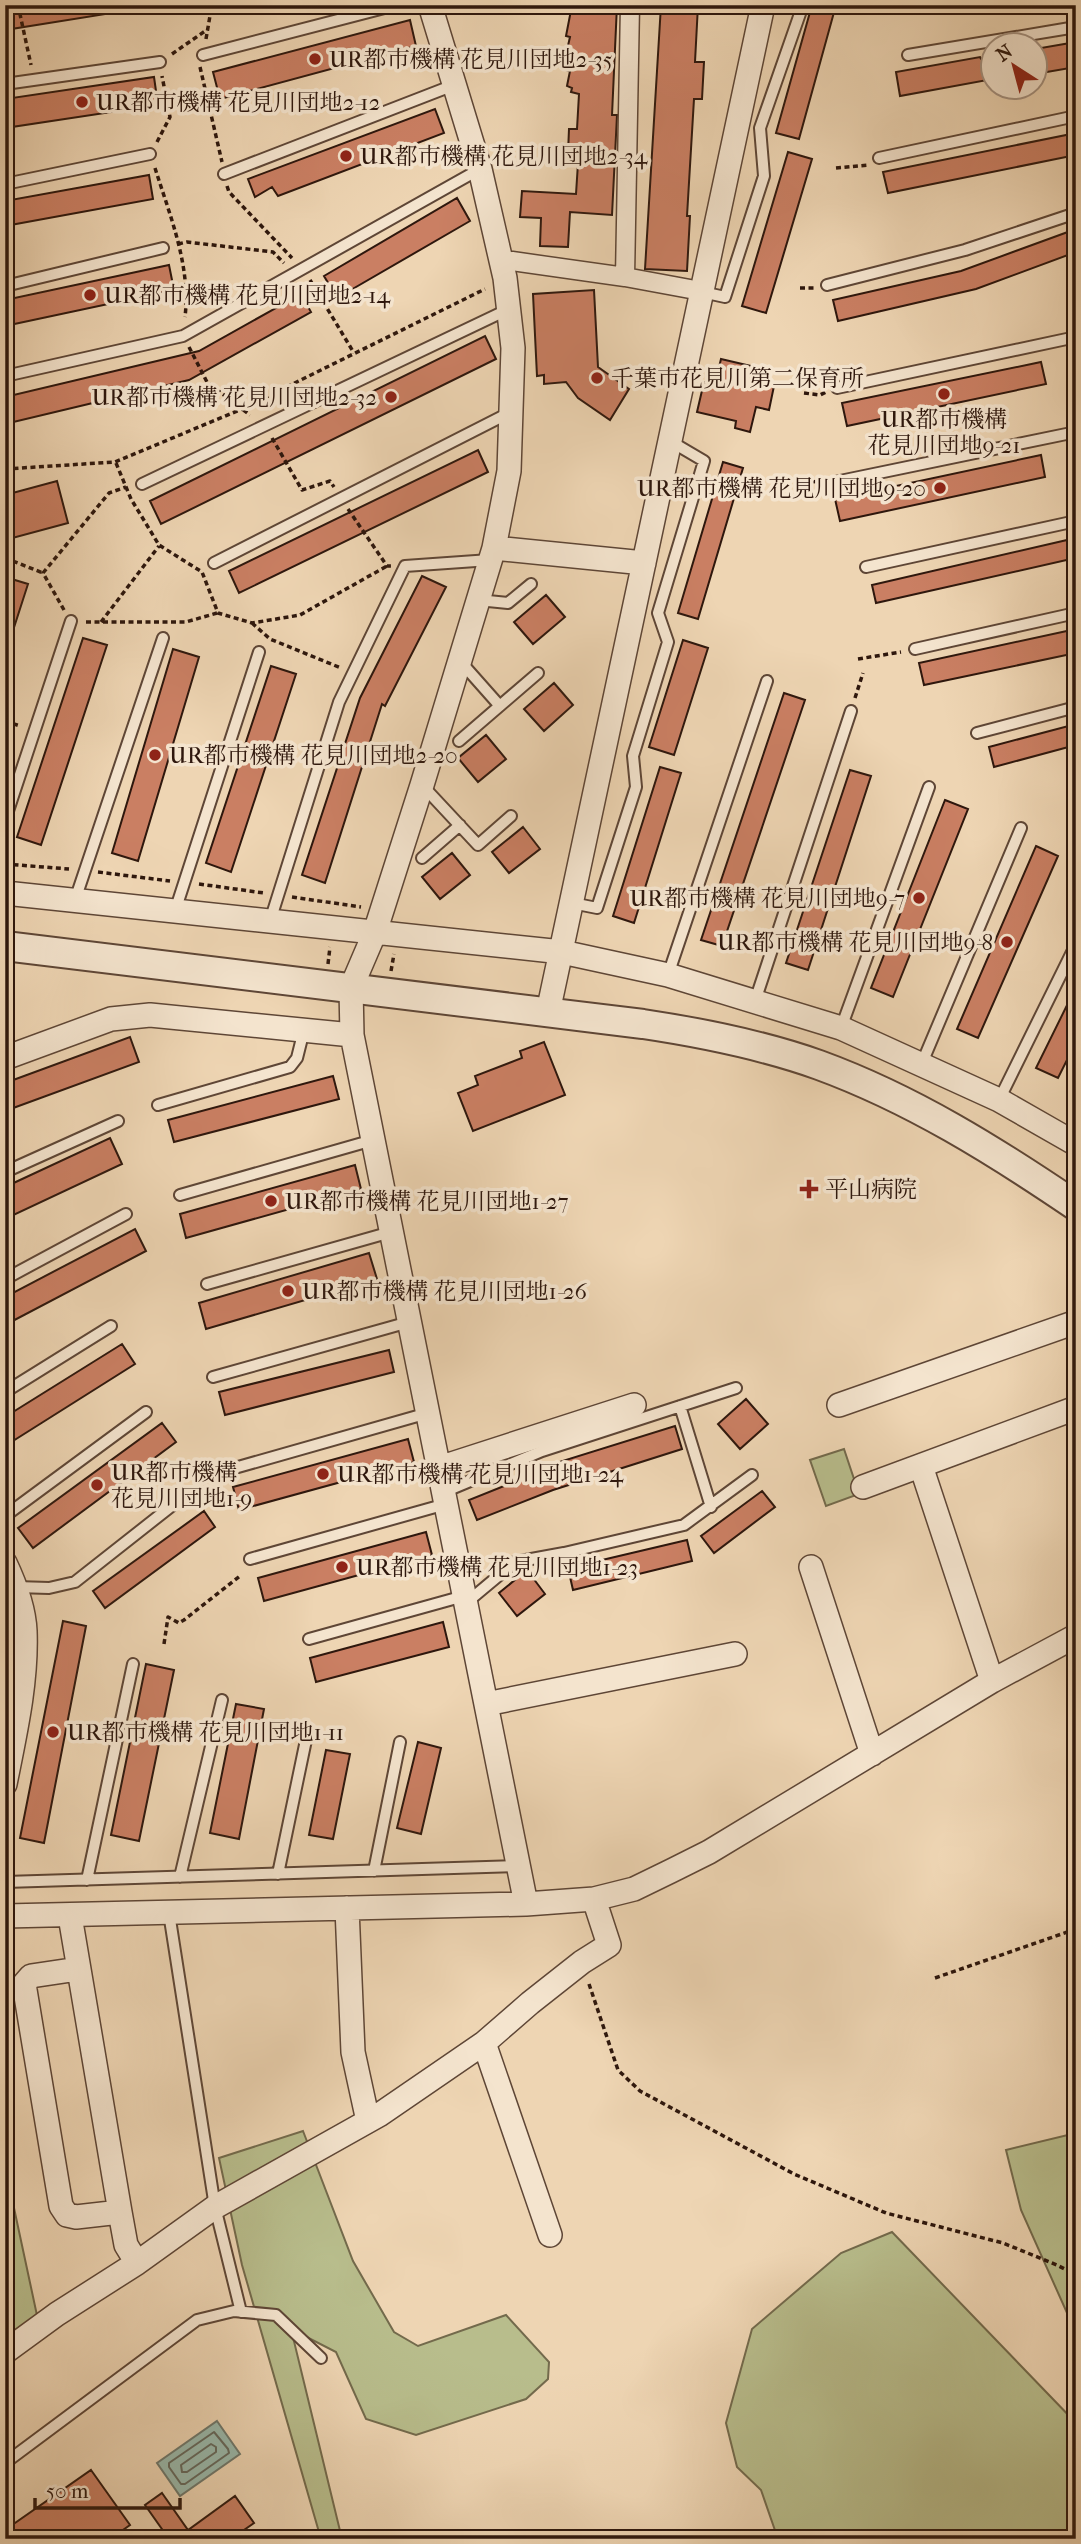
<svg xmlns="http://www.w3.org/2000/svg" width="1081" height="2544" viewBox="0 0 1081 2544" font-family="'IM FELL French Canon','Noto Serif JP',serif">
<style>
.green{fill:#b8bd8c;stroke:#736a4c;stroke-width:2}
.water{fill:#99b9ac;stroke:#6e786c;stroke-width:2}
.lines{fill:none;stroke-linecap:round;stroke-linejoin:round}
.shore{stroke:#64685c;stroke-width:2}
.building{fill:#ca7f63;stroke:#2e170d;stroke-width:2}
.service-casing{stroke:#5e4636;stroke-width:14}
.pedestrian-casing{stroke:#5e4636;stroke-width:21}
.minor-casing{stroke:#5e4636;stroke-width:26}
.tertiary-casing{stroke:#5e4636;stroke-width:32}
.path{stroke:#2e170d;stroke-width:3.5;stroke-dasharray:5 3.5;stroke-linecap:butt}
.service{stroke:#f4e4ce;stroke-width:10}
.pedestrian{stroke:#f4e4ce;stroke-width:18}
.minor{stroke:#f4e4ce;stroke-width:23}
.tertiary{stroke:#f4e4ce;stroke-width:28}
.poi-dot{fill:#8f2418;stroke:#f4e4ce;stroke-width:2.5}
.labels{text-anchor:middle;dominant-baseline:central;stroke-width:7;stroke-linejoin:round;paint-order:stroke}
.poi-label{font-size:23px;fill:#2e170d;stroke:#f4e4ce;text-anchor:start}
</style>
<rect width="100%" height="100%" fill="#eed5b3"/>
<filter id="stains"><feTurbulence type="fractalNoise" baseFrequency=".00286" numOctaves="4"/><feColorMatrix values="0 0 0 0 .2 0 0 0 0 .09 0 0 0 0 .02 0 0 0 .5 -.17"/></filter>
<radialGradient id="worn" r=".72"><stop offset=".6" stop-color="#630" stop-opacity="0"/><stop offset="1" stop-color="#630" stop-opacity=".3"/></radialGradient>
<path class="green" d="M844,1449L859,1494L826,1506L810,1460Z
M303,2131L353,2261L394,2332L418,2346L506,2315L549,2362L548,2379L526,2399L416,2435L366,2419L336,2352L291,2329L342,2539H321L242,2265L219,2158Z
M1076,2133V2333L1021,2210L1006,2150Z
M5,2166L38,2320L5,2345Z
M892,2232L1076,2423V2539H778L761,2490L737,2467L726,2423L752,2329L841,2253Z"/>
<path class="water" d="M217,2421L240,2454L180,2496L157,2463Z"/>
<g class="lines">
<path class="shore" d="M214,2432L228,2449L229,2453L185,2484H181L169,2467V2463Z
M211,2444L216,2447V2452L187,2472H182L181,2465Z"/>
</g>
<path class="building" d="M5,5H112V13L5,30Z
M572,5H617L612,115H617L612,215L570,212L568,247L540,246L541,218L520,217L522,191L576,194L578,163H575V154L568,153L569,129H577L579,94L571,92L572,88L567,86L570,71L566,70L571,50H567L570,37L566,36Z
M661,5H698L695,62H704L702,99H694L687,216H690L687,271L645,269Z
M812,5H836L799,139L776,133Z
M410,20L416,46L220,99L213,72Z
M1076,42V67L1035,74V49Z
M980,57L981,59L993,57V79L900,96L896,72Z
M154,77L158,105L5,128V99Z
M435,109L444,133L278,196L272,187L255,197L248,179Z
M1076,133V155L888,193L883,172Z
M788,152L812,159L766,313L742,306Z
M149,175L153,199L5,226V201Z
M457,198L470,221L337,298L324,276Z
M1076,229V252L976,289L838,321L833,300L961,271Z
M169,265L174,290L5,326V300Z
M594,290L598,367L629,389L610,420L578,398L566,382L544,384V375L537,376L533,294Z
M301,294L311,312L189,380L5,424V397L199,351Z
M485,336L496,359L161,524L150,501Z
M721,359L751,366L748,380L774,386L769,410L756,407L750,432L735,428L736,421L697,412L704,382L715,384Z
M1041,362L1046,384L847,426L842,403Z
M478,450L488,472L239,593L229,571Z
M1041,455L1045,477L840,521L835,499Z
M723,462L743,468L698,619L678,613Z
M57,481L68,523L5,540V495Z
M1067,540L1071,559L876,603L872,585Z
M422,576L446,587L385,706L382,704L325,883L302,875L360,698Z
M5,577L28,584L9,643H5Z
M546,595L565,617L533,644L514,622Z
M1076,629V653L924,685L919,663Z
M83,638L107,645L41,845L17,837Z
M683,640L708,648L674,755L649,747Z
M173,649L199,657L138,861L112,853Z
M271,666L296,674L231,872L206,863Z
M554,683L573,705L544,731L524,709Z
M784,693L805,700L722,946L701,940Z
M1076,724V745L994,767L989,747Z
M486,735L506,759L478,782L458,758Z
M660,767L681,773L634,923L613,916Z
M850,770L871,776L808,970L786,963Z
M945,800L968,809L893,997L871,988Z
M523,827L540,849L509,873L492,852Z
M1036,846L1058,856L978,1038L957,1029Z
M452,853L470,875L440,899L422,877Z
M1076,987V1042L1058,1078L1036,1068Z
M130,1037L139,1062L5,1111V1083Z
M544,1042L565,1095L473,1131L458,1093L478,1085L475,1076L522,1058L520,1051Z
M333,1076L339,1099L174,1142L168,1120Z
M110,1138L122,1164L5,1219V1187Z
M355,1165L361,1189L186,1238L180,1214Z
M135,1229L146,1251L5,1325V1297Z
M369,1253L377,1279L206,1329L199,1303Z
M122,1344L135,1364L5,1446V1417Z
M389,1350L394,1372L225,1415L219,1392Z
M746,1399L768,1424L740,1449L718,1424Z
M162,1423L176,1442L33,1548L18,1528Z
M675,1426L682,1449L553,1490L477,1520L469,1500L557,1465L556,1463Z
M408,1439L414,1462L239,1510L233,1487Z
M762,1491L775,1507L714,1553L701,1536Z
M204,1511L215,1527L105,1608L93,1591Z
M426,1532L432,1555L264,1601L258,1578Z
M687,1540L692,1561L573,1590L568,1568Z
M527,1570L545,1594L517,1616L499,1593Z
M63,1621L86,1626L44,1843L20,1838Z
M443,1622L449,1647L316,1682L310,1658Z
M146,1664L174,1670L139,1841L111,1835Z
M236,1704L264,1709L239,1839L210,1833Z
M418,1742L441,1748L421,1834L397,1828Z
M326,1750L350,1754L333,1839L309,1835Z
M91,2470L130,2525L110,2539H5V2530Z
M162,2493L188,2530L235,2496L254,2523L231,2539H169L145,2505Z"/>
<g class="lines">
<g class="service-casing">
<path id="service" d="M203,55L396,5
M908,55L1076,27
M5,84L160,62
M879,158L1076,116
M224,174L454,85
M5,184L150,154
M827,285L965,250L1076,213
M5,286L163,248
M702,292L725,297L764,176L760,128L803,5
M5,376L183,336L480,169
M837,388L1076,337
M835,482L1076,432
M142,484L509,309
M214,563L511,412
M866,567L1076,521
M478,600L508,603L531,584
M915,649L1076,613
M460,661L499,705
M977,733L1076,707
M459,741L538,673
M422,785L478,845L511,816
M5,820L71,621
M422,858L460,825
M75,900L163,638
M572,903L597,908L636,787L633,756L668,642L658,613L704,461L670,441
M175,911L259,652
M270,921L339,702L405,566L490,560
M668,975L767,681
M755,1001L851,711
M841,1028L929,787
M922,1063L1021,828
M999,1100L1076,944
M158,1105L290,1067L297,1058L304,1030
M5,1172L118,1121
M180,1195L373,1140
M5,1279L126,1214
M207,1284L391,1232
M213,1377L409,1322
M5,1392L111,1326
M680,1406L711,1507
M231,1469L428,1413
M444,1492L542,1451L736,1388
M5,1516L146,1412
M250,1559L446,1504
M16,1587L49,1588L75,1582L188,1493
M466,1603L515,1562L564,1553L684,1525L752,1475
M309,1639L464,1596
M374,1871L400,1742
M278,1874L306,1740
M180,1877L222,1700
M87,1880L133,1664
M5,1882L519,1866
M169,1913L215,2207L241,2312
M5,2463L197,2320L234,2311L276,2315L321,2358"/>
</g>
<g class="pedestrian-casing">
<path id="pedestrian" d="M512,261L625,277L690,289
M625,277L630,5"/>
</g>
<g class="minor-casing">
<path id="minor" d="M430,5L480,169L505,278L513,348L509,471L494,548L422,785L375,932L351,988L352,1035L526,1904
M494,548L644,563
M5,893L562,952L668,975L841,1028L999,1100L1076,1144
M548,1012L763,5
M5,1058L111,1019L150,1015L352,1035
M839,1405L1076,1322
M921,1466L992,1681
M439,1468L634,1405
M863,1487L1076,1408
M5,1563C15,1584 24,1608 25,1631C27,1682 15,1734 5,1784
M811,1567L872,1754
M486,1704L735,1654
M347,1908L353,2052L368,2121
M5,1916L526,1904L594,1899L634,1889L671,1871L709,1852L992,1681L1076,1636
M70,1916L120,2212L126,2245L137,2263
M78,1969L31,1976L24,1984L61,2206L67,2215L76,2217L120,2212
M484,2043L550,2235
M5,2352L57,2314L137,2263L215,2207L379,2115L484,2043L530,2003L582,1962L609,1945L594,1899"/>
</g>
<g class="tertiary-casing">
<path id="tertiary" d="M5,946L643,1024C703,1033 763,1045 819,1065C912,1099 995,1151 1076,1206"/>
</g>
<path class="path" d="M18,5L31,65
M206,39L211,10L210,5
M172,54L208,29
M200,67L222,162
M157,142L170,117L162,76
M155,168C170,216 191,266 185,317
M836,168L869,165
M227,186L229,192L292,258
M178,244L187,242L273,252L284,263
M310,280L354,353
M304,284L320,301
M800,288H815
M189,347L207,382L250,415
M804,393L820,395L826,392
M272,438L302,490L330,481L334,487
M116,463L131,499L159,545L202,572L218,613L252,623L300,615L387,566
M5,469L115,462L242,409L485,289
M803,481L822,482
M348,509L387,566H391
M5,558L43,573
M64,610L43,573L109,493L126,487
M86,622H186L217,613
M101,622L159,546
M252,623L270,639L341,668
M858,659L901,652
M855,698L863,673
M5,721L20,726
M5,864L69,869
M98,872L170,881
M199,884L264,893
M292,897L361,907
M328,964L330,947
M391,971L394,954
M164,1644L168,1617L179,1623L184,1620L240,1576
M935,1978L1076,1929
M589,1984L618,2070L640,2091L794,2174L886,2213L1003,2243L1057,2265L1076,2275"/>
<use href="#service" class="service"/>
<use href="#pedestrian" class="pedestrian"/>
<use href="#minor" class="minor"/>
<use href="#tertiary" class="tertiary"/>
</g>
<g class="poi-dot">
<circle cx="315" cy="59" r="7"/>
<circle cx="82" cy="102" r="7"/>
<circle cx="346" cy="156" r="7"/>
<circle cx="90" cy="295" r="7"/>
<circle cx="597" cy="378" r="7"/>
<circle cx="944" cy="394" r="7"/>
<circle cx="391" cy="397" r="7"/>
<circle cx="940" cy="488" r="7"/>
<circle cx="155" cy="755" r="7"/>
<circle cx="919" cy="898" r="7"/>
<circle cx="1007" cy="942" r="7"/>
<path d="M805.5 1178.5h7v7h7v7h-7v7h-7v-7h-7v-7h7z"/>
<circle cx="271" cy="1201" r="7"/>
<circle cx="288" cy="1291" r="7"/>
<circle cx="323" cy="1474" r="7"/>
<circle cx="97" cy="1485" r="7"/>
<circle cx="342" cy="1567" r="7"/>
<circle cx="53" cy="1732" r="7"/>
</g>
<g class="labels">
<g class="poi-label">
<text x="329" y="59">UR都市機構 花見川団地2-35</text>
<text x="96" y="102">UR都市機構 花見川団地2-12</text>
<text x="360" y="156">UR都市機構 花見川団地2-34</text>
<text x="104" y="295">UR都市機構 花見川団地2-14</text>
<text x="611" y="378">千葉市花見川第二保育所</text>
<text x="377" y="397" text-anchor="end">UR都市機構 花見川団地2-32</text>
<text x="944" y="419" text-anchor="middle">UR都市機構<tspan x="944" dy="26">花見川団地9-21</tspan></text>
<text x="926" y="488" text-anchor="end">UR都市機構 花見川団地9-20</text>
<text x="169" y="755">UR都市機構 花見川団地2-20</text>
<text x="905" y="898" text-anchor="end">UR都市機構 花見川団地9-7</text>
<text x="993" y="942" text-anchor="end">UR都市機構 花見川団地9-8</text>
<text x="825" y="1189">平山病院</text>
<text x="285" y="1201">UR都市機構 花見川団地1-27</text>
<text x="302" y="1291">UR都市機構 花見川団地1-26</text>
<text x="111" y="1472">UR都市機構<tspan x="111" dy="26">花見川団地1-9</tspan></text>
<text x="337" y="1474">UR都市機構 花見川団地1-24</text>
<text x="356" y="1567">UR都市機構 花見川団地1-23</text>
<text x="67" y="1732">UR都市機構 花見川団地1-11</text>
</g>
</g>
<rect width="1081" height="2544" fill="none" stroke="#eed5b3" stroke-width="28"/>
<rect x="7" y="7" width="1067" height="2530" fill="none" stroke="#2e170d" stroke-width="3.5"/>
<rect x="14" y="14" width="1053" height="2516" fill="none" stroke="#2e170d" stroke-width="2"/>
<g transform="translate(1014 66) rotate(324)"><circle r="33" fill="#f4e4ce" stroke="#a59281" stroke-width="2"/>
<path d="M0-5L12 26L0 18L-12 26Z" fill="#8f2418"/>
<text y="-10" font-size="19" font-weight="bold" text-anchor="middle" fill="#2e170d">N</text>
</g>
<path d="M35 2498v10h145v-10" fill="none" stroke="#2e170d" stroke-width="3.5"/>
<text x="46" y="2498" font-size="21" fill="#2e170d" stroke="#f4e4ce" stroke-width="5" paint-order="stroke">50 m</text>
<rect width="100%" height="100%" filter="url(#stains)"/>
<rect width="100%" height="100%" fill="url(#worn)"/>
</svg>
